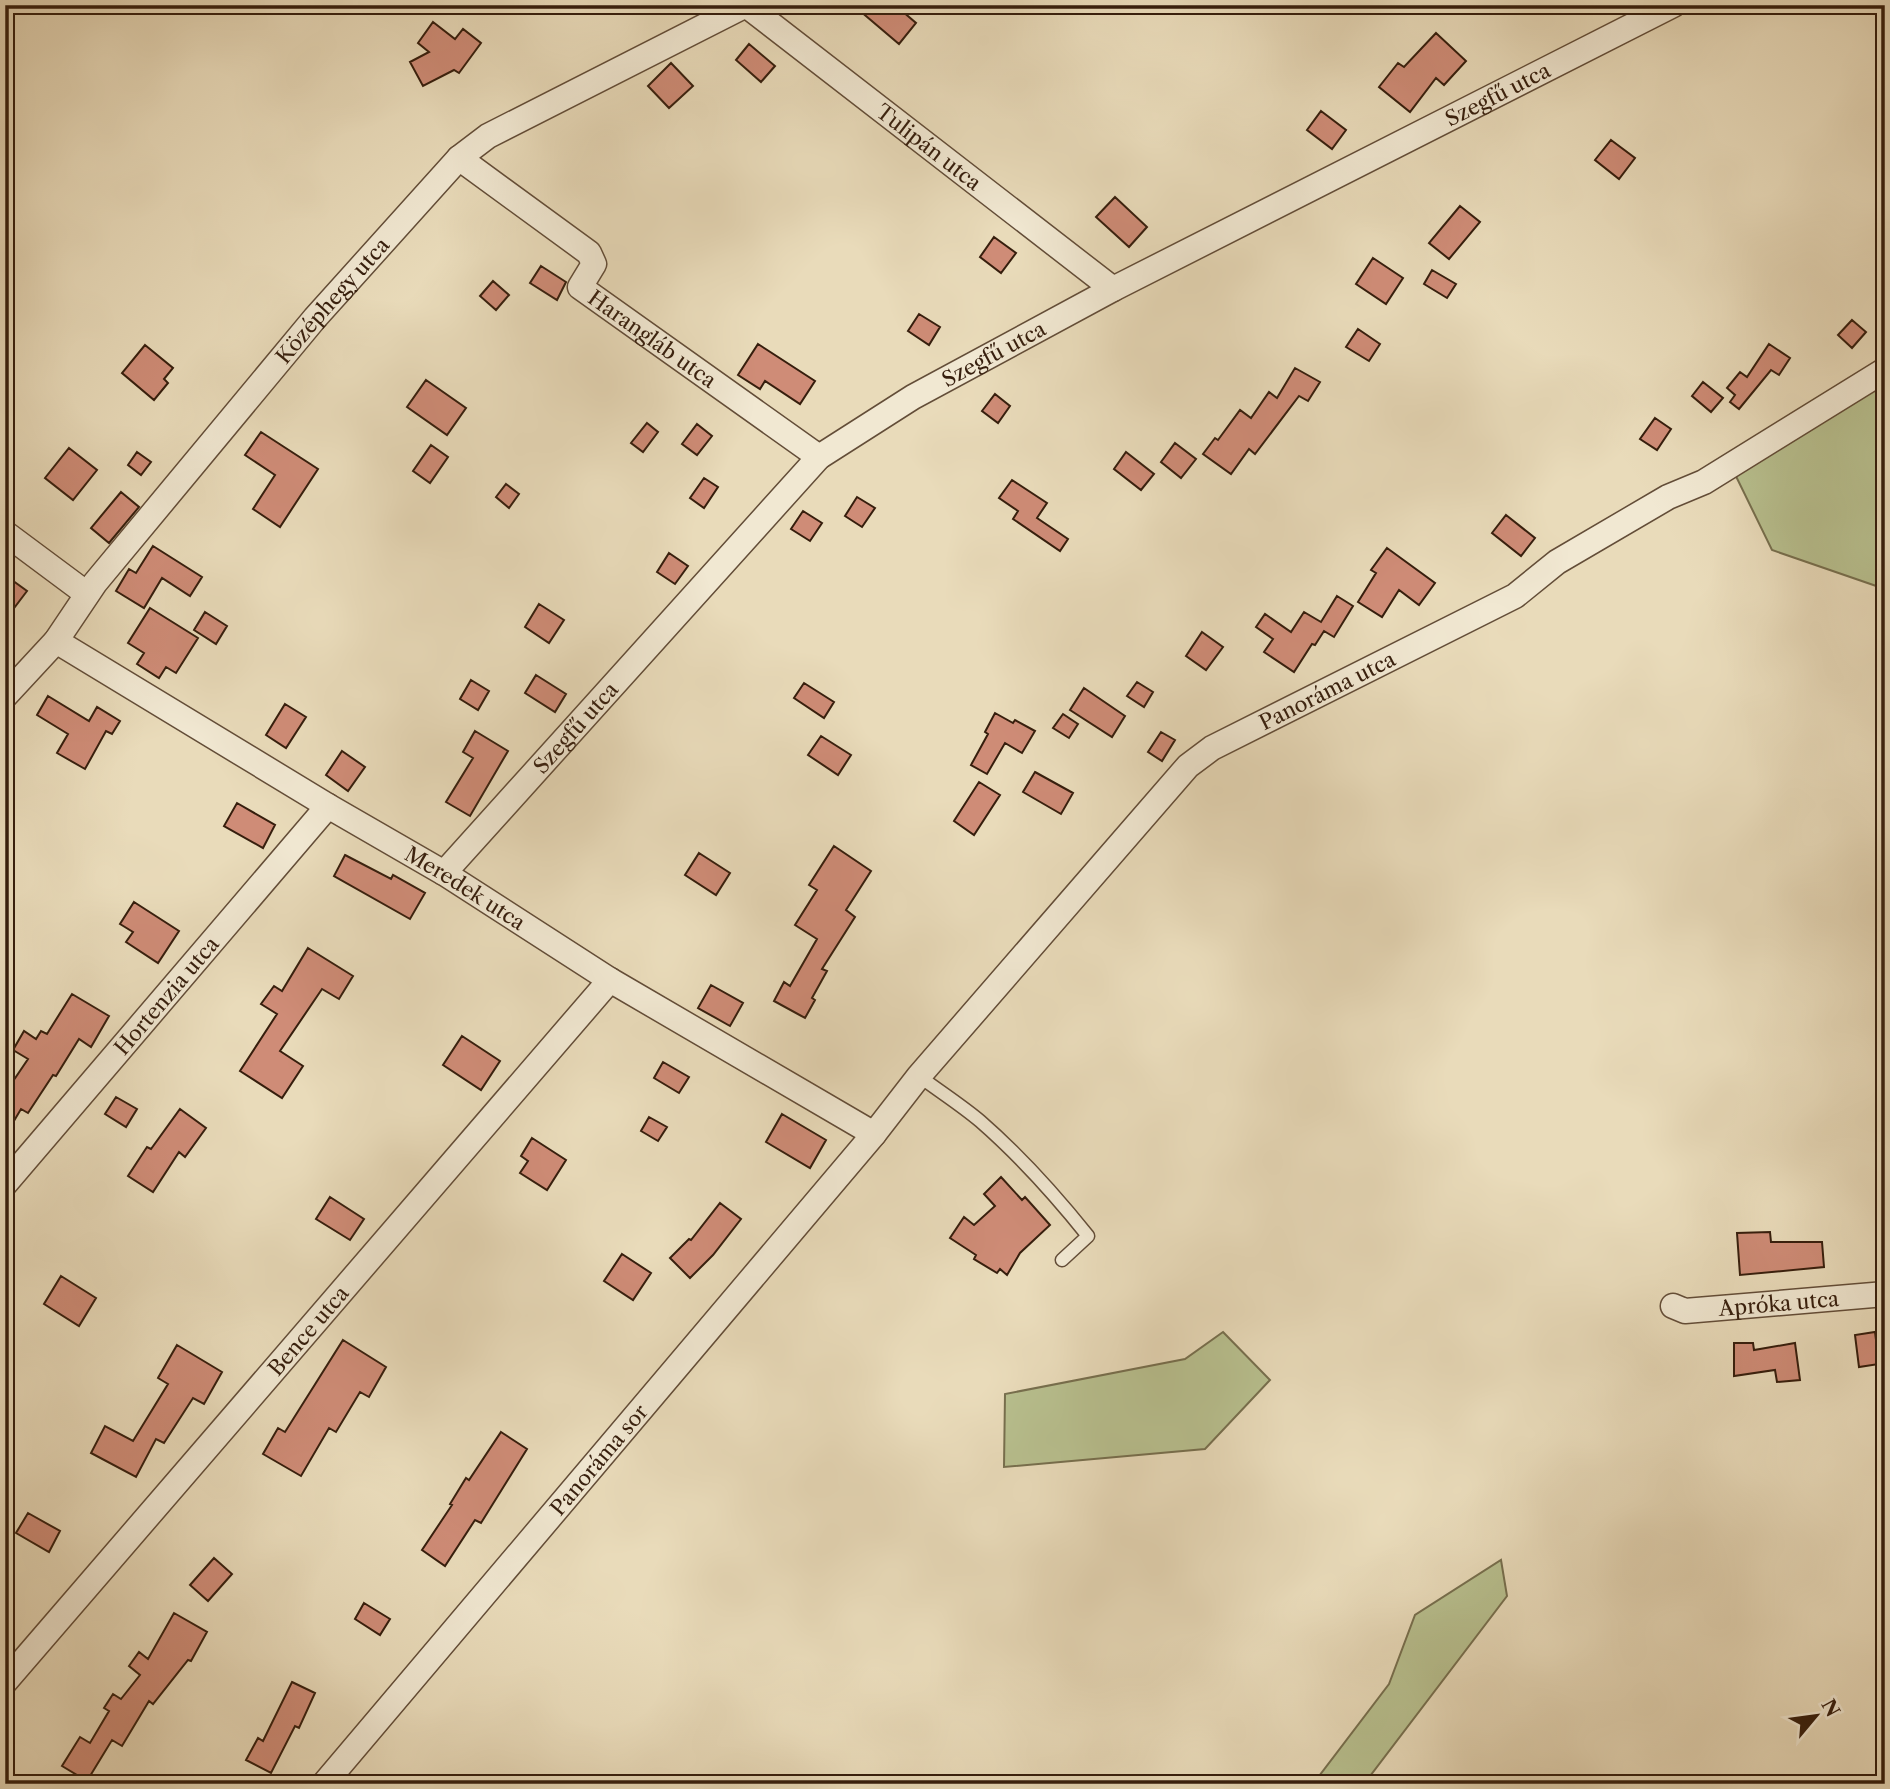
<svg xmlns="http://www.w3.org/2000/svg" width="1890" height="1789" viewBox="0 0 1890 1789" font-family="'Libre Caslon Text',serif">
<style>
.green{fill:#b8c08f;stroke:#776f4e;stroke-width:2}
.building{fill:#cf8c77;stroke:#361e0d;stroke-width:2}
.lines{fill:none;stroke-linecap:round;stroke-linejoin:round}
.service-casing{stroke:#634d38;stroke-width:15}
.minor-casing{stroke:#634d38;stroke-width:27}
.service{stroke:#f1e8d2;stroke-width:12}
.minor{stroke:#f1e8d2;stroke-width:24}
.labels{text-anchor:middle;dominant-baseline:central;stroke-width:6;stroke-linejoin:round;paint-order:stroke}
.street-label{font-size:21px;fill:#361e0d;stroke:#f1e8d2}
</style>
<rect width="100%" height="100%" fill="#e9dbba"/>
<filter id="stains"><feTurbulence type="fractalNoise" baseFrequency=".00286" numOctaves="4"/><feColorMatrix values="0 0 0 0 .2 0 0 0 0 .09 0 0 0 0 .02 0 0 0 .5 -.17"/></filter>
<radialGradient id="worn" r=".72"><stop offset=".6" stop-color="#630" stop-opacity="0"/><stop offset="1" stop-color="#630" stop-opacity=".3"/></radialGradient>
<path class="green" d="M1885,368V589L1772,550L1731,466Z
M1223,1332L1270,1380L1205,1449L1004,1467L1005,1394L1185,1359Z
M1501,1560L1507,1596L1364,1784H1313L1389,1684L1415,1615Z"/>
<path class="building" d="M853,5H895L916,23L899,44Z
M433,22L455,39L463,29L481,43L459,73L454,70L423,86L410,62L429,52L418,43Z
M1436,33L1466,61L1444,85L1436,78L1410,112L1379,87L1398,63L1404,67Z
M749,44L775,66L761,82L736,60Z
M671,63L693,86L669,108L648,86Z
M1321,111L1346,130L1332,149L1307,130Z
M1611,140L1635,158L1619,179L1595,160Z
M1115,197L1147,227L1129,247L1096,217Z
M1460,206L1480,222L1449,259L1429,243Z
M994,237L1016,253L1001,273L980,257Z
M1373,258L1403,278L1386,304L1356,284Z
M541,266L566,282L557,300L530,283Z
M1432,270L1456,284L1447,298L1424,284Z
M493,281L509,295L496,310L480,296Z
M919,314L940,327L929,345L908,331Z
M1852,320L1866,332L1852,348L1838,335Z
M1358,329L1380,344L1369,361L1346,347Z
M758,344L815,381L800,404L765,381L760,389L738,375Z
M1769,344L1790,358L1779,375L1771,370L1739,409L1730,402L1735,395L1727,388L1740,372L1747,377Z
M145,345L173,368L164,379L168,383L154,400L122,373Z
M1295,368L1320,382L1308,401L1299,396L1255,454L1249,449L1231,474L1203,454L1215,438L1218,440L1240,410L1251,418L1269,392L1277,398Z
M426,380L466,408L447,435L407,407Z
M1703,382L1723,398L1711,412L1692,396Z
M995,394L1010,406L998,423L982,411Z
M1655,418L1671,429L1657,450L1640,439Z
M647,423L658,432L643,452L631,443Z
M697,424L712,436L697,455L682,444Z
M261,432L318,469L280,527L253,509L275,475L245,455Z
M1175,443L1196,459L1181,478L1161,462Z
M431,445L448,457L430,483L413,471Z
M69,448L97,470L73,500L45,478Z
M137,452L151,462L141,475L128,465Z
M1126,452L1154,474L1141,490L1114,469Z
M704,478L718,487L704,508L690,498Z
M1012,480L1047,503L1037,518L1068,539L1060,551L1013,519L1018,511L999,498Z
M506,484L519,494L509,508L496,497Z
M121,492L139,507L109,543L91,528Z
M857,497L875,508L862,527L845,516Z
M803,511L822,523L810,541L791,529Z
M1506,515L1535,538L1521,556L1492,533Z
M153,546L202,577L190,596L162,578L144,608L116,591L129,569L136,573Z
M1387,548L1435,583L1419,605L1399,590L1382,617L1358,602L1376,573L1371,570Z
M669,553L688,566L675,584L657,572Z
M5,575L27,591L5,620Z
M1337,596L1353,606L1334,637L1324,631L1315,645L1312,644L1294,672L1264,652L1273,639L1256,627L1265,614L1291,632L1304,612L1321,622Z
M539,604L564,620L549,643L525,627Z
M150,608L198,638L176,673L166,667L159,678L137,664L144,653L128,643Z
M205,612L227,626L216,644L194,630Z
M1202,632L1223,647L1206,670L1186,656Z
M536,675L566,694L555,712L525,693Z
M471,680L489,691L478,710L460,699Z
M1137,682L1153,692L1144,707L1127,696Z
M804,683L834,702L824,718L794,698Z
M1084,688L1125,716L1112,737L1070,710Z
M48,696L89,721L97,707L120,721L112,734L106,731L85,769L57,753L68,734L37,715Z
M285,704L306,717L286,748L266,735Z
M995,713L1013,723L1015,720L1035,731L1022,753L1005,743L987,774L971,765L988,734L985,732Z
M1063,714L1078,724L1069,738L1053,728Z
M475,731L508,751L470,816L446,802L473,758L463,752Z
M1161,732L1175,740L1162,761L1148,752Z
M821,736L851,755L838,775L808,755Z
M342,751L365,767L348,791L326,775Z
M1035,772L1073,793L1061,814L1023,792Z
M979,782L1000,795L974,835L954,821Z
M237,803L275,825L263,848L224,826Z
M834,846L871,871L846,910L855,917L822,969L827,971L812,998L815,1000L805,1018L774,1001L784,982L790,986L817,939L795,925L817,890L809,885Z
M699,853L730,873L716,895L685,875Z
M345,855L391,879L393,875L425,893L410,919L334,876Z
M134,902L179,931L158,963L126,942L133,932L120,924Z
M308,948L353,976L339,999L322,989L280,1051L303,1066L282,1098L240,1071L277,1014L261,1004L274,986L282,991Z
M711,985L743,1003L730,1026L698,1008Z
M72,994L109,1016L91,1047L79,1039L56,1076L53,1075L28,1113L21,1109L5,1136V1093L28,1059L13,1050L24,1031L36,1039L41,1031L47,1034Z
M462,1036L500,1061L481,1090L443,1065Z
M663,1062L689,1077L679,1093L654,1078Z
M116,1097L137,1109L126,1127L105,1114Z
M180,1109L206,1128L185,1157L179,1152L153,1192L128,1176L147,1147L151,1149Z
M782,1114L826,1140L810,1168L766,1142Z
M649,1117L667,1127L658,1141L641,1131Z
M532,1138L566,1160L547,1190L520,1173L528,1161L521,1156Z
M1001,1177L1022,1200L1025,1197L1050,1225L1020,1253L1007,1275L1000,1269L997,1273L974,1259L976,1255L950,1238L964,1217L974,1225L995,1206L984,1194Z
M330,1197L364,1219L350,1240L316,1219Z
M720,1203L741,1219L713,1255L690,1278L670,1258L689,1239L691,1240Z
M1770,1232L1771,1242H1822L1824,1267L1740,1275L1737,1233Z
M622,1254L651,1273L633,1300L604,1281Z
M61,1276L96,1298L79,1326L44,1304Z
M1875,1332L1879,1364L1859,1367L1855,1335Z
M343,1340L386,1367L369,1397L360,1392L336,1432L329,1428L301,1476L263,1454L278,1428L285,1432Z
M1734,1343H1753L1754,1350L1795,1343L1800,1380L1777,1382L1775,1370L1734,1376Z
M177,1345L222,1372L204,1404L193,1398L164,1443L156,1439L136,1477L91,1453L105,1426L133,1441L168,1384L158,1378Z
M501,1432L527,1449L481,1523L475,1520L445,1566L422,1550L452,1505L450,1504L466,1478L469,1480Z
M28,1513L60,1531L49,1552L16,1533Z
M214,1558L232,1574L208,1601L190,1585Z
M364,1603L390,1619L380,1635L355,1619Z
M174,1613L207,1632L191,1661L188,1660L153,1704L149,1701L122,1746L112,1740L87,1781L62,1766L80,1737L90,1743L109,1711L104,1708L113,1694L121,1699L140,1675L129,1666L139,1652L148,1659Z
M292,1682L315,1693L299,1728L295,1726L271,1773L246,1760L258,1738L263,1741Z"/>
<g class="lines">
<g class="service-casing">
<path id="service" d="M919,1076C939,1091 961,1105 980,1121C1019,1155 1056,1196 1088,1236L1062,1260"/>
</g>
<g class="minor-casing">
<g id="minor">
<path id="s1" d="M459,158L589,253L594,264L580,287L819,457"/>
<path d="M5,533L87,594"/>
<path id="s2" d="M56,641L328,806L444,873L610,980L874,1134"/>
<path id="s3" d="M5,696L56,641L95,583L315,318L459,158L488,136L746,5L1113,289"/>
<path id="s4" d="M444,873L819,457L913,397L1113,289L1673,5"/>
<path id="s5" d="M5,1184L328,806"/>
<path id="s6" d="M1673,1306L1685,1311L1885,1294"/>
<path id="s7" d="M5,1682L610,980"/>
<path id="s8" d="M324,1784L874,1134L919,1076L1188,766L1212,748L1515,596L1557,562L1668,497L1704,482L1885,370"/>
</g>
</g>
<use href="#service" class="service"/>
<use href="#minor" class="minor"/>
</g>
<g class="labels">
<g class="street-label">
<text stroke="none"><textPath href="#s4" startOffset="1330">Szegfű utca</textPath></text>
<text stroke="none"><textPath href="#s3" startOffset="1262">Tulipán utca</textPath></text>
<text stroke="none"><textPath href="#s3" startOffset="514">Középhegy utca</textPath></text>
<text stroke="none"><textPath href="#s1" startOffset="289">Harangláb utca</textPath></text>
<text stroke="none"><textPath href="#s4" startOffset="763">Szegfű utca</textPath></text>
<text stroke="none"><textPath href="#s8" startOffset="1494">Panoráma utca</textPath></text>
<text stroke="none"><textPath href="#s4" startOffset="196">Szegfű utca</textPath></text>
<text stroke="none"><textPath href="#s2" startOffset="478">Meredek utca</textPath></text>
<text stroke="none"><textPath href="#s5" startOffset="248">Hortenzia utca</textPath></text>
<text stroke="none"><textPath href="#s6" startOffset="107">Apróka utca</textPath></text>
<text stroke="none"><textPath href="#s7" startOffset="464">Bence utca</textPath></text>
<text stroke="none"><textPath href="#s8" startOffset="425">Panoráma sor</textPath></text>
</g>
</g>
<rect width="1890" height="1789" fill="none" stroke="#e9dbba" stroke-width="28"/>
<rect x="7" y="7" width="1876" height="1775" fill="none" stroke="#361e0d" stroke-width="3.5"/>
<rect x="14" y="14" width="1862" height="1761" fill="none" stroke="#361e0d" stroke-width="2"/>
<g transform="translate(1816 1716) rotate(61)" stroke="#f1e8d2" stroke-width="5" paint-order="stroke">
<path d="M0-5L12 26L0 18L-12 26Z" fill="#361e0d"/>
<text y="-10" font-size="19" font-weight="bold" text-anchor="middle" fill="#361e0d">N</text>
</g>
<rect width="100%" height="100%" filter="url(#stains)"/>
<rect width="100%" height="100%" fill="url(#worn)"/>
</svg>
